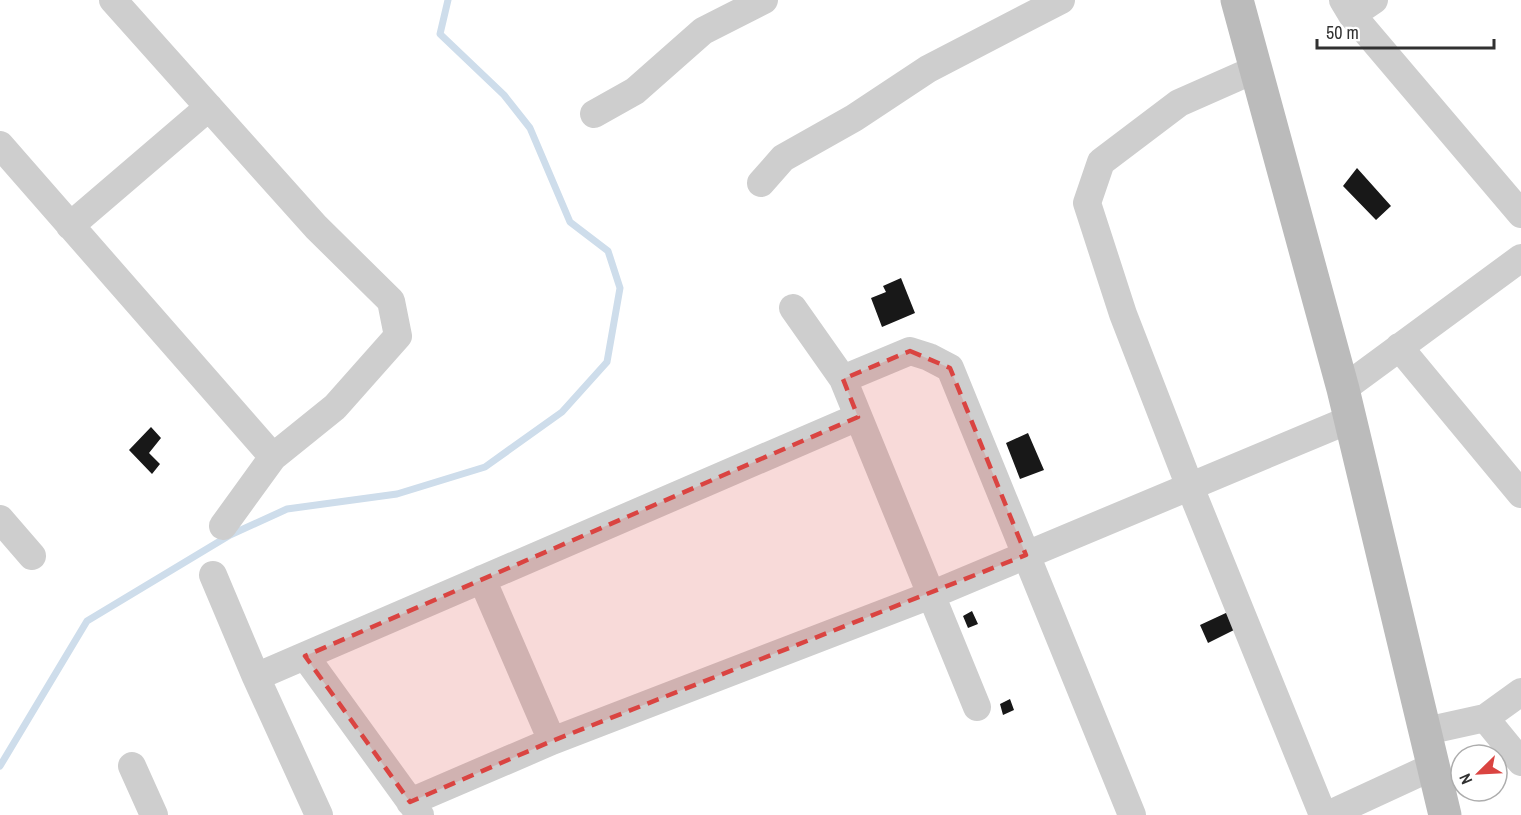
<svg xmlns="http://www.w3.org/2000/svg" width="1521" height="815" viewBox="0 0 1521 815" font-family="'Archivo Narrow',sans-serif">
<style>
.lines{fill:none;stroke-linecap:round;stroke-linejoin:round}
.stream{stroke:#ceddeb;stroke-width:7}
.building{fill:#181818}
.minor{stroke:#cecece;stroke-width:28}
.secondary{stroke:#bbb;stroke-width:33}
.marked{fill:#da4441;fill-opacity:0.2;stroke:#da4441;stroke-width:4.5;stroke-dasharray:12 8;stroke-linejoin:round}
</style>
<rect width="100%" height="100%" fill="#fff"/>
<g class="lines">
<path class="stream" d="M0,766L87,621L230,535L287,509L397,494L485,467L562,412L607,362L620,288L608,251L570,222L530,128L504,95L440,34L448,0"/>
</g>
<path class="building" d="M1357,168L1391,206L1376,220L1343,186Z
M901,278L915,313L882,327L871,298L886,292L883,286Z
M151,427L161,438L149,453L160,464L152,474L129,450Z
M1028,433L1044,470L1020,479L1006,443Z
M972,611L978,624L968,628L963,616Z
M1228,612L1234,630L1208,643L1200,625Z
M1010,699L1014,710L1003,715L1000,704Z"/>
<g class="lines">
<path class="minor" d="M1343,0L1352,15L1521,214
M1352,15L1374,0
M1256,69L1179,103L1101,162L1087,203L1123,314L1190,487L1323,815
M594,114L635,91L703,31L764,0
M0,145L273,457L335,407L398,336L391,301L316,227L113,0
M761,183L783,158L854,118L928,69L1061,0
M70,226L209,107
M793,308L843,379L977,707
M1399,347L1521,494
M843,379L910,351L929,357L950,368L1132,815
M1343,389L1521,258
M0,519L32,556
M223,526L273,457
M213,575L256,677L319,815
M482,579L552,741
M305,656L420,815
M256,677L858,417
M1485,718L1521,762
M1426,731L1485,718L1521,692
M132,766L154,815
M410,802L552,741L931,595L1351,419
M1328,815L1434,766"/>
<path class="secondary" d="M1237,0L1343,389L1445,815"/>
</g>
<path class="marked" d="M910,351L950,368L1026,555L552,741L410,802L305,656L858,417L843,379Z"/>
<g transform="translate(1479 773) rotate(246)"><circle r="28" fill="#ffffff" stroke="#adadad" stroke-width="1.5"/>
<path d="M0-4.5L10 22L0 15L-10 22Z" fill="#da4441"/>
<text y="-9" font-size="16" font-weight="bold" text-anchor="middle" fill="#313131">N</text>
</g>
<path d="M1317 39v9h177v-9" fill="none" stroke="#313131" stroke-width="3"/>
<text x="1326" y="39" font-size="18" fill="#313131" stroke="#ffffff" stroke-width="4.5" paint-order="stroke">50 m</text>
</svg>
